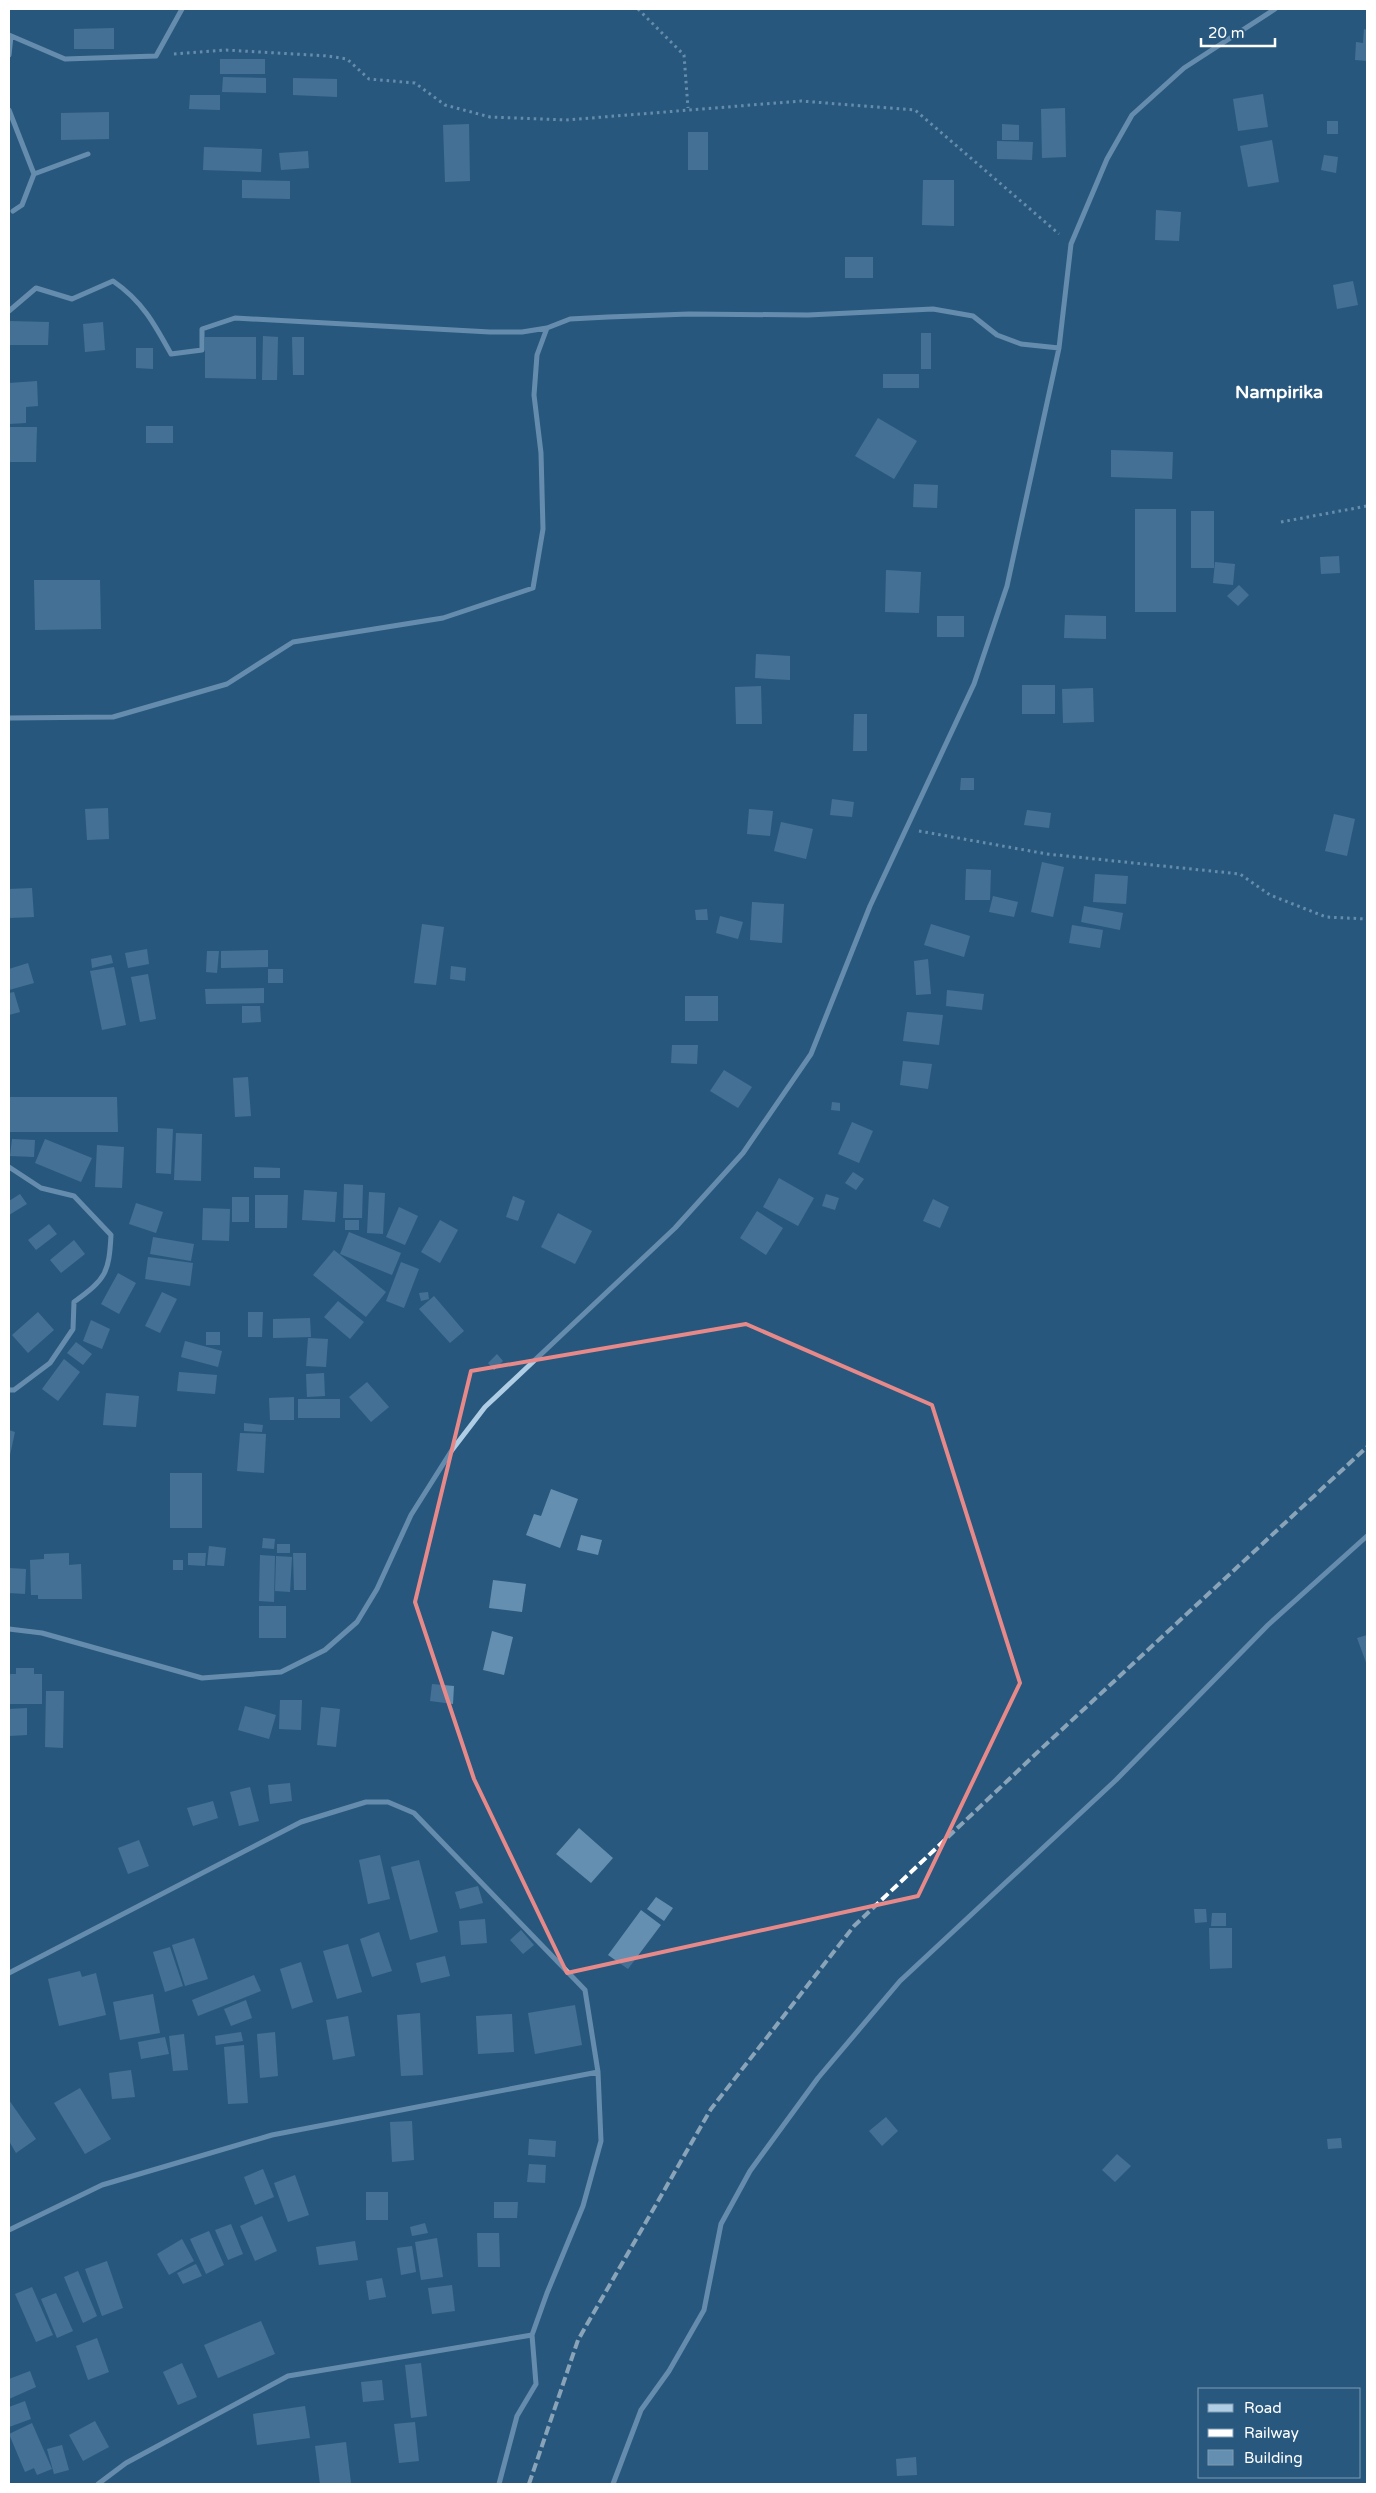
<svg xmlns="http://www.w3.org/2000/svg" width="1376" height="2493" viewBox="0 0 1376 2493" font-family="'Varela Round',sans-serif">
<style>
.building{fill:#658fb0}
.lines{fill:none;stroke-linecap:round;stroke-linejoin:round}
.path{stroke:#afcde4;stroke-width:3;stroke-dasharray:2.5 4;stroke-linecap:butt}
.street{stroke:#afcde4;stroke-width:5}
.rail{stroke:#fff;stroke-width:4;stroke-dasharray:9 4;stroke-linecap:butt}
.marked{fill:none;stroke:#e88989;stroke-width:4;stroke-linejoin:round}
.labels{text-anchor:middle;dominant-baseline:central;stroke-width:4;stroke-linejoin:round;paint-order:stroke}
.quarter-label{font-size:18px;font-weight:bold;fill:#fff;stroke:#28587e}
</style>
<rect width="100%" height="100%" fill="#28587e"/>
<path class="building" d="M114,28V49H74V29Z
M1364,29L1367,30V61L1355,60L1356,42L1363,43Z
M220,59H265V74H220Z
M223,77L266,78V93L222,92Z
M293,78L337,79V97L293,95Z
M1263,94L1268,127L1238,131L1233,99Z
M190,95H220V110L189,109Z
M1065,108L1066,157L1042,158L1041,109Z
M109,112V139L61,140V113Z
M1327,121H1338V134H1327Z
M469,124L470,181L445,182L443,125Z
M1002,124L1019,125V140H1002Z
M688,132H708V170H688Z
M1272,140L1279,182L1248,187L1240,146Z
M997,141L1033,142L1032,160L997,159Z
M204,147L262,149L261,172L203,170Z
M308,151L309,168L281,170L279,153Z
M1324,155L1338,157L1336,173L1321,170Z
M242,180L290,181V199L242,198Z
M923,180H954V226L922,225Z
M1156,210L1181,212L1179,241L1155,240Z
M845,257H873V278H845Z
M1353,281L1358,305L1337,309L1333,285Z
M9,321L49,322L48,345H9Z
M103,322L105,350L85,352L83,324Z
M921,333H931V369H921Z
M263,336L278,337L277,380H262Z
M205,337H256V379L205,378Z
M292,337H304V375H293Z
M136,348H153V369L136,368Z
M883,374H919V388H883Z
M37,381L38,406L26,407V423L9,424V383Z
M878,418L917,441L894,479L855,456Z
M146,426H173V443H146Z
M10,427H37L36,462H10Z
M1111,450L1173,452L1172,479L1111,477Z
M914,484L938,485L937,508L913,507Z
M1135,509H1176V612H1135Z
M1191,511H1214V568H1191Z
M1339,556L1340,573L1321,574L1320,557Z
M1215,562L1235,564L1233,585L1213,583Z
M886,570L921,572L919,613L885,612Z
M34,580H100L101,629L35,630Z
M1239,585L1249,595L1238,606L1227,596Z
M1065,615L1106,616V639L1064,638Z
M937,616H964V637H937Z
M756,654L790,656V680L755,678Z
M1022,685H1055V714H1022Z
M761,686L762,724H736L735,687Z
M1093,688L1094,722L1063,723L1062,689Z
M854,714H867V751H853Z
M961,778H974V790H960Z
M832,799L854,802L852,817L830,815Z
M108,808L109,839L87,840L85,809Z
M749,809L773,811L770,836L747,834Z
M1027,810L1051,813L1049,828L1024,825Z
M1334,814L1355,819L1347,856L1325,851Z
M781,822L813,829L806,859L774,851Z
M1042,862L1064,867L1053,917L1031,912Z
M966,869L991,870L990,900H965Z
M1095,874L1128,876L1126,904L1093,902Z
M32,888L34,917L9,918V889Z
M993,896L1018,902L1014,917L989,912Z
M752,902L784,904L782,943L750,940Z
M1084,906L1123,913L1120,930L1081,922Z
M707,909L708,920H696L695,910Z
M720,916L743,922L738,939L716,933Z
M422,924L444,927L436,985L414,983Z
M931,924L970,936L964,957L924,945Z
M1072,925L1103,930L1100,948L1069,943Z
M147,949L149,964L128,968L125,953Z
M268,950V967L221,968V951Z
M207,951H219L217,973L206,972Z
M111,955L113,963L92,968L91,959Z
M928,959L931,994L916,995L914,961Z
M28,963L34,983L9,990V969Z
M451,966L466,968L465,981L450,979Z
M114,967L126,1025L102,1030L90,971Z
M268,969H283V983H268Z
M148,974L156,1019L140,1022L131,977Z
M264,988V1003L206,1004L205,989Z
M947,990L984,994L982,1010L946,1006Z
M14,992L20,1012L9,1015V993Z
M685,996H718V1021H685Z
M242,1006H260L261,1022L242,1023Z
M907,1012L943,1015L939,1045L903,1041Z
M672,1045H698L697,1064L671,1063Z
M903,1061L932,1064L928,1089L900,1085Z
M724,1070L752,1087L738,1108L710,1091Z
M248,1077L251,1116L235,1117L233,1078Z
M9,1097H117L118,1132H9Z
M832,1102L840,1103V1111L831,1110Z
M852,1122L873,1131L859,1163L838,1154Z
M157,1128L173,1129L171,1174L156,1173Z
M176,1133L202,1134L201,1181L174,1180Z
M12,1139L35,1140L34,1157L10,1156Z
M45,1139L92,1158L81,1182L35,1163Z
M97,1145L124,1147L122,1188L95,1187Z
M254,1167L280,1168V1178H254Z
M853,1172L864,1179L856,1190L845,1183Z
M779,1178L814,1198L798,1226L763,1207Z
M344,1184L363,1185L362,1218H343Z
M304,1190L337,1192L335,1222L302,1220Z
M369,1192L385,1193L383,1234L367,1233Z
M20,1194L27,1204L9,1215V1201Z
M826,1194L839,1198L835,1210L822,1206Z
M255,1195H288L287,1228H255Z
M513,1196L525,1201L518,1221L506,1217Z
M232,1197H249V1222H232Z
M933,1199L949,1207L940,1228L923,1221Z
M136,1203L163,1212L156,1233L129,1224Z
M399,1207L418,1216L405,1245L386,1237Z
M203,1208L230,1209L229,1241L202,1240Z
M757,1211L783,1228L766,1255L740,1238Z
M558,1213L592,1231L575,1264L541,1247Z
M345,1220H359V1230H345Z
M440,1220L458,1230L440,1263L421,1252Z
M49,1224L57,1234L36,1250L28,1240Z
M349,1232L401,1253L392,1275L340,1254Z
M153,1237L194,1244L191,1261L150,1254Z
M74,1240L85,1254L61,1273L50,1260Z
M334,1250L386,1292L366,1317L313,1275Z
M148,1257L193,1263L190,1286L145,1279Z
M401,1262L419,1269L404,1308L386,1301Z
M118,1273L136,1283L119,1314L101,1304Z
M162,1292L177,1299L160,1333L145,1326Z
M428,1292L429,1299L421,1301L419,1293Z
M434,1296L464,1331L450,1343L419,1309Z
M338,1301L364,1322L350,1339L324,1317Z
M38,1312L54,1330L28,1353L12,1335Z
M248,1312H263L262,1337H248Z
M310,1318L311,1337L273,1338V1319Z
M91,1320L110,1329L102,1349L83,1341Z
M206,1332H220V1345H206Z
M308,1338L328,1339L326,1367L306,1366Z
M185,1341L222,1351L218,1367L181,1357Z
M76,1342L92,1354L83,1365L67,1353Z
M497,1354L503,1361L494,1370L488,1363Z
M64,1359L80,1372L58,1401L42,1389Z
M179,1372L217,1375L215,1394L177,1391Z
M324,1373L325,1396L307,1397L306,1374Z
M367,1382L389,1407L371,1422L349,1397Z
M106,1393L139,1396L136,1427L103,1425Z
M294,1397V1420H270L269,1398Z
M298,1399H340V1418H298Z
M244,1423L263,1425L262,1432L244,1431Z
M9,1430L15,1432L10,1455H9Z
M240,1433L266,1434L264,1473L237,1471Z
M170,1473H202V1528H170Z
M551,1489L578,1499L560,1548L526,1535L534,1514L541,1516Z
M581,1535L602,1540L598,1555L577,1550Z
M263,1538L275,1539L274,1549L262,1548Z
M277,1544H290V1553H277Z
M209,1546L226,1548L224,1566L207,1565Z
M69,1553V1565L81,1564L82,1599H38V1595H31L30,1560L44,1559V1554Z
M188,1553H206L205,1566L188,1565Z
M293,1553H306V1590H294Z
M260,1555L275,1556L274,1602L259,1601Z
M276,1556L292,1557L290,1592L275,1591Z
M173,1560H183V1570H173Z
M9,1568L26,1569L25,1594L9,1593Z
M493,1580L526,1584L522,1612L489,1608Z
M259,1606H286V1638H259Z
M492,1631L513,1637L504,1675L483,1670Z
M1367,1635V1665L1357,1638Z
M16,1668H34V1674H42V1704H9V1674H16Z
M432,1684L454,1686L453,1704L430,1701Z
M46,1691H64L63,1748L45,1747Z
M280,1700H302L301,1730L279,1729Z
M245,1706L276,1715L269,1739L238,1730Z
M321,1707L340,1709L336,1747L317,1745Z
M27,1708V1735L9,1736V1709Z
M290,1783L292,1801L270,1804L268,1785Z
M250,1787L259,1821L239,1826L230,1792Z
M213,1801L218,1818L193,1826L187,1808Z
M579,1828L613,1858L591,1883L556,1854Z
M139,1840L149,1866L128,1874L118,1848Z
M380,1855L390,1899L368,1904L359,1860Z
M419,1860L438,1932L410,1940L391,1867Z
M478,1886L483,1903L460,1909L455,1892Z
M656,1897L673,1908L664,1921L647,1909Z
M1194,1909H1206L1207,1922L1195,1923Z
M641,1910L661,1925L628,1969L608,1955Z
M1212,1913H1226V1926H1211Z
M485,1919L487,1943L461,1945L459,1921Z
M1209,1928H1232V1968L1210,1969Z
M521,1930L534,1945L523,1954L510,1940Z
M379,1932L392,1971L372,1977L360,1939Z
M194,1938L208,1979L185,1986L172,1945Z
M348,1944L362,1992L337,1999L323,1951Z
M170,1947L183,1986L165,1992L153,1952Z
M445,1956L450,1976L421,1983L416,1963Z
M301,1962L313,2002L292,2009L280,1969Z
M80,1971L82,1977L96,1973L106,2015L59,2026L48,1979Z
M254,1975L261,1991L198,2016L192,2000Z
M153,1994L160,2033L120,2040L113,2002Z
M246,2000L252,2018L231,2026L224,2009Z
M575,2005L582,2045L535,2054L528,2013Z
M420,2013L423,2075L401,2076L397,2015Z
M512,2014L514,2052L478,2054L476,2016Z
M348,2016L355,2056L333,2060L326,2020Z
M241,2032L243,2041L216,2045L215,2036Z
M275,2032L278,2076L260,2078L257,2034Z
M184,2034L188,2070L173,2071L169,2036Z
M165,2037L169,2054L141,2059L138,2042Z
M244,2045L248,2103L228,2104L224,2047Z
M131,2070L135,2097L112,2099L109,2073Z
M80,2088L111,2139L85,2154L54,2103Z
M9,2100L36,2139L16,2153L9,2141Z
M886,2117L898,2131L882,2146L869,2131Z
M412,2121L414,2160L392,2162L390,2122Z
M1341,2138L1342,2148L1328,2149L1327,2139Z
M529,2139L556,2141L555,2157L528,2155Z
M1117,2154L1131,2166L1115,2182L1102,2170Z
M529,2164L546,2165L545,2183L527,2182Z
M263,2169L274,2197L255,2205L244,2177Z
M295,2175L309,2215L288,2222L274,2183Z
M366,2192H388V2220H366Z
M494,2202H518L517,2218H494Z
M262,2216L277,2251L255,2261L240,2226Z
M425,2223L428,2233L412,2236L410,2227Z
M231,2224L243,2254L228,2260L215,2230Z
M209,2231L224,2265L206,2274L190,2239Z
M477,2233H499L500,2267H478Z
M437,2238L443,2277L421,2280L415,2242Z
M182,2239L194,2261L169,2275L157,2254Z
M355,2241L358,2260L319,2265L316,2247Z
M412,2246L416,2272L401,2275L397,2248Z
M107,2261L123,2308L102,2316L85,2269Z
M196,2264L202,2276L183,2284L177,2273Z
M78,2271L97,2316L83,2323L64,2277Z
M382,2278L386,2297L369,2300L366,2281Z
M452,2285L455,2311L432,2314L428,2288Z
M32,2287L53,2335L36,2342L15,2294Z
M56,2293L73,2331L57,2338L41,2299Z
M261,2321L275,2354L218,2378L204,2345Z
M97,2338L109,2372L88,2380L76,2346Z
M182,2363L197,2397L178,2405L163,2372Z
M421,2363L427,2416L411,2418L405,2365Z
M30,2371L36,2387L9,2399V2379Z
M382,2380L384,2400L363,2402L361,2382Z
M25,2401L31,2419L9,2427V2407Z
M305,2406L310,2438L257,2445L253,2414Z
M95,2421L109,2447L83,2461L69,2435Z
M415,2422L419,2461L399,2463L394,2424Z
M32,2423L52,2469L37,2475L34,2468L25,2472L9,2434Z
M346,2442L351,2483L320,2484L315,2446Z
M62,2445L69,2470L54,2474L47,2449Z
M916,2457L917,2475L897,2476L896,2459Z"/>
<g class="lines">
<path class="path" d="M638,9L684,55L688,108
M174,54L226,50L328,56L347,59L369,79L415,83L445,105L490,117L566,120L801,101L915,110L1059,234
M1281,522L1367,506
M919,831L1047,854L1240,874L1270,895L1326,917L1367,919"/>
<path class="street" d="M9,35L65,59L156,56L182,9
M9,55L11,36
M9,110L34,174L88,154
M13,211L22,205L34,174
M9,311L36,288L72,299L113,281C142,301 154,323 171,354L202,350V329L235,318L490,332H522L547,328
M9,718L113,717L227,684L293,642L443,618L533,588L543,529L541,453L534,395L537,355L547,328L570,319L608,317L689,314L808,315L933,309L973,316L997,335L1021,344L1059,348
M9,1167L41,1188L74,1196L111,1235C109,1273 106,1279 74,1302L73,1329L50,1363L14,1390H9
M9,1629L42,1633L202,1678L281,1672L325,1650L357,1622L377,1589L411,1515L452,1450L485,1407L675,1228L743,1153L811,1054L870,906L974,684L1007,586L1059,348L1071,244L1107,159L1132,115L1184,68L1275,9
M9,1973L301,1822L366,1802H388L414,1813L585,1990L598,2072L601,2141L583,2206L547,2293L532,2335L536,2384L517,2416L499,2484
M9,2230L102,2185L272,2135L598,2072
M98,2484L126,2463L288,2376L532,2335
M613,2484L641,2410L669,2371L704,2310L721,2224L750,2171L818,2078L900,1981L1116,1780L1268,1625L1367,1536"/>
<path class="rail" d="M529,2484L578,2340L711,2109L854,1926L1042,1748L1367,1447"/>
</g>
<path d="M0 0H1376V2493H0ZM746,1324L932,1405L1020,1683L918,1896L567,1973L474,1779L415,1602L471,1371Z" fill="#28587e" fill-opacity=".55" fill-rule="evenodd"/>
<path class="marked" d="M746,1324L932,1405L1020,1683L918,1896L567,1973L474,1779L415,1602L471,1371Z"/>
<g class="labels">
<g class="quarter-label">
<text x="1279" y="392">Nampirika</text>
</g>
</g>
<rect width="1376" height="2493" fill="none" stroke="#ffffff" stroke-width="20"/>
<rect x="1198" y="2388" width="162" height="90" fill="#28587e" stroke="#7e9bb2"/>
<rect x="1208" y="2404" width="25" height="8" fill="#afcde4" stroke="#7e9bb2"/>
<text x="1244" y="2413" font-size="15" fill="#ffffff">Road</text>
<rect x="1208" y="2429" width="25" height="8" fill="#ffffff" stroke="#7e9bb2"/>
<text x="1244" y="2438" font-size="15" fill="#ffffff">Railway</text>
<rect x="1208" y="2450" width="25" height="15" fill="#658fb0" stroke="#7e9bb2"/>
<text x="1244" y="2463" font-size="15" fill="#ffffff">Building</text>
<path d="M1201 38v8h74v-8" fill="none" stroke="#ffffff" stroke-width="2.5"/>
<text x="1208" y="38" font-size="15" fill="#ffffff" stroke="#28587e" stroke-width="4" paint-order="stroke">20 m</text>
</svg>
